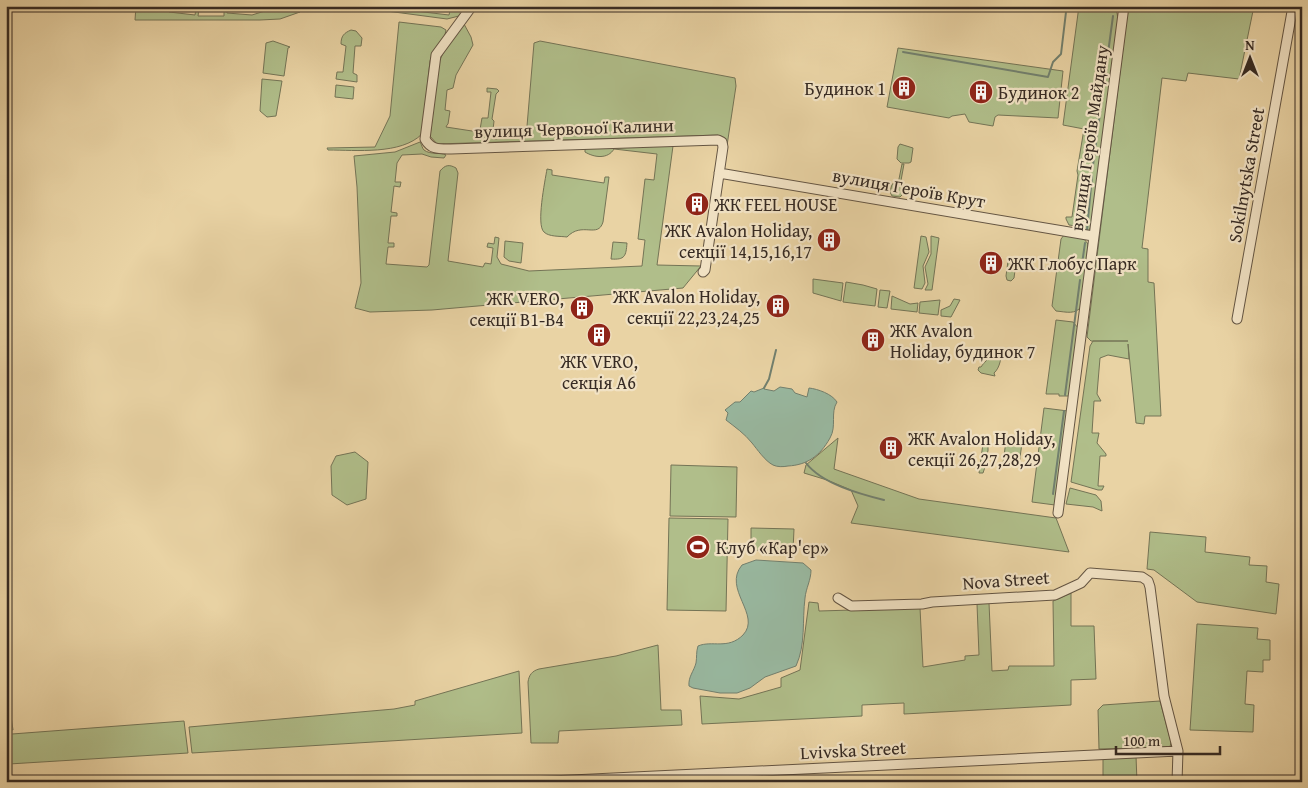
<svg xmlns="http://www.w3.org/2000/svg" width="1308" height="788" viewBox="0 0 1308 788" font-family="'Gentium Book Plus',serif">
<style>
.green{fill:#b0be8a;stroke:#747456}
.water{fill:#99b9a1;stroke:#72806f}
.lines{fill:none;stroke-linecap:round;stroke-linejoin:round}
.stream{stroke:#72806f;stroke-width:2}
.minor-casing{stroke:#645543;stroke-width:11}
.minor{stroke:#f1e2c4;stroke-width:9}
.labels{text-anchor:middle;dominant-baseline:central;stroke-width:4.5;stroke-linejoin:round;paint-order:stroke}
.poi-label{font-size:18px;fill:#372b23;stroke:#f1e2c4;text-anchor:start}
.street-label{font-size:18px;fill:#372b23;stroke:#f1e2c4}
</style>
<rect width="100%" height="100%" fill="#e9d3a4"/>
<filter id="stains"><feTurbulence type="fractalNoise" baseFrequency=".004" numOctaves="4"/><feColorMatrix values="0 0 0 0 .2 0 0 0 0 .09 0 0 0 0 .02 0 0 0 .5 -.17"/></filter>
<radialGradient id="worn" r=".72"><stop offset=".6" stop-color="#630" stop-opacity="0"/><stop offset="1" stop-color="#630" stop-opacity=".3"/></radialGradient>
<path class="green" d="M136,6L139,8L166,11V6H170L169,12L195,15L196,9H199L198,16H224V10H227V13L252,15L268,10L300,12L280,19L260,20H135Z
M349,6H373L449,15L451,6H467L459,16L447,19Z
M1079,6L1113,7L1117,13L1118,19L1092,226L1088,231L1083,230V227L1069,225L1066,219V217H1072L1078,175L1077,171L1084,129L1063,125Z
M1126,6H1254L1239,79L1188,73L1186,81L1162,78L1142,248L1148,249V282L1154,283L1161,416H1145L1144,424L1136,423L1128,344L1129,359L1108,355L1100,358L1097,394L1101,401H1094L1092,433H1099L1097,443L1106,454V456H1100L1098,486H1104L1102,490H1098L1071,482L1090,346L1093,341H1128H1091L1087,337L1128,8Z
M399,22L441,27L446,30C445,41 433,50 430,61L422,134C401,155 356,150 328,150L327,148L375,147L390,116Z
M464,24L471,37L473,45L456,75L453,88L447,90L445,110L450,111L448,124L447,125L446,127L472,131L479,135L482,118H488L491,92H487V88L497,89L499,91L496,94L492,119L494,121L492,139L526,138L534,43L540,41L735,78L736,86L723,172L724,140L718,135L437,144L430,136L439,62L445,49Z
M351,30L356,31L362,38L361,46H355L353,73L357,75V82L336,79L337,72H343L346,46L341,44C341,36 344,33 351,30Z
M273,41L290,47L288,48L284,76L263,73L266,43Z
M898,48L1063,71L1058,118L998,115L995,117L993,126L969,122L965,114L952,116L949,118L887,107Z
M262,79L282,81L276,116L267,117L260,111Z
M336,85L354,87L353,99L335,97Z
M420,142C422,145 422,148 424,150C430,155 441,152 446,155L444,158L431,157L422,154L402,155L397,163L395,182H401L400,187L394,186L391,212L397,213V216H391L388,243H394V247H388L386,264L427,267L429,265L440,171C445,165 449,164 456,168L458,173L448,261L483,267L485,263L491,264L493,248L487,247L488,243L494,244L495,237L499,238L497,257L501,264L529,271L642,266L645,240L638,239L645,179L654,180L657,154L614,149C608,159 595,158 585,152V149L588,147L673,146L657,265L701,266L683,288L432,310L370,312L355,308L361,283L357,187L354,156L395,152Z
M900,144L913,148L911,162L909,163H901L897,159L898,147Z
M902,164H904L900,186L904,188V193L900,197L892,196L890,192L892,184H898Z
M547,169L552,170V175L604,183L605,177H609L603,222C598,239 582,221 567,237C560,236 549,237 544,232C536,225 545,181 547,169Z
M1064,235L1084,239L1088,244L1082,306C1075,315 1067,312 1056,311L1052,306L1061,239Z
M921,236L926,237L929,252L923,266L925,283L922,289L914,288Z
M931,236L939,238L932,290H925L928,284L925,267L931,254Z
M505,241L523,243L521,263L509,261L504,257Z
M613,242L627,243C626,256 625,260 611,259Z
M1011,259H1013L1016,263L1014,278L1011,281L1007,280L1006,276L1008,261Z
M813,279L843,283L841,301L813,293Z
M846,282L863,285L877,289L875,306L843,302Z
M880,290L890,291L887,308L878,307Z
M892,296L910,304L918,303L917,312L891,309Z
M954,299L960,300L951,317L941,316V310L950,306Z
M940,300L938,315L919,313L920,302Z
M1056,320L1073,322L1079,329L1069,396H1059V394H1046Z
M1001,349C1002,356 1000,368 994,373L995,376L981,373L978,370L979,367H981C984,362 995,352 1001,349Z
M1044,408L1068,411L1055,505L1032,502Z
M984,436L987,439L990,438V440L988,443V451L985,458H987V461L984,464L985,467L983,473H979Z
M838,438L834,469L919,499L1056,518L1069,552L851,523L858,506L851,490L827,480L804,473L806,465Z
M1006,441L1022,443L1019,465L1003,463Z
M355,452L368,462L366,499L347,505L332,495L331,466L336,456Z
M671,465L737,467L736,517L670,516Z
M1070,488L1096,495L1101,501L1102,511L1093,507L1066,504Z
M669,518L728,519L726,611L667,610Z
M751,528L794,529L793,551L751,550Z
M1150,532L1206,537L1205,552L1250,557L1249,565L1267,566L1266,582L1279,584L1276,614L1197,602L1154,570L1147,569Z
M1071,593V626H1094L1096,679L1071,680V705L904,714V703L862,705V716L702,724L700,696L739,699L781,687V678L800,670L809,602L818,603L819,611L920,608L923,667L965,660V656L979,655L977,604L989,603L992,671L1008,670L1009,666H1054L1053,601Z
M1197,624L1258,628L1257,639L1270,640V660H1263V672L1247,671L1245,704L1254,705L1253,732L1190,730Z
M658,645L661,710H681L682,725L559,731L558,743H531L528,682C529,675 532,671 539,669L616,656Z
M519,671L522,733L192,753L189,727L394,709L415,705V701Z
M6,682L13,730L6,729Z
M1160,701L1171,742L1170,747L1099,749L1098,710L1103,705Z
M184,721L188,753L9,764V735L12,734Z
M1136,756L1137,782H1103V758Z"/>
<path class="water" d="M780,387L792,389L795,393L807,397L809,388C818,389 832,394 837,402C830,413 837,426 830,438C820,456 807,465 788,466C783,467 777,467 773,465C765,461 757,449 752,443C745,434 735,427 726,420L728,413L725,410L735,402H740L751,391L754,392L764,388V389L774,391Z
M756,560L803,563L811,570C811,580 806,588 805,598C802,621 806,644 796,666L765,677L750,688L737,693H720L693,688L689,686C688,677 694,671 696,663C697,657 696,652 698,646C712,640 728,650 743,635C762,615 722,589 742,565Z"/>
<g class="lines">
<path class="stream" d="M903,52L1048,77L1053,62L1061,54L1066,12
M1093,165L1113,16
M1087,230L1092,176
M1082,264L1085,243
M764,388L769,379L776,350
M1065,395L1080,280
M806,463C822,484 860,494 884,500
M1053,494L1064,411"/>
<g class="minor-casing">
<path id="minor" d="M472,6L436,55L425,139C431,150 439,149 451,149L718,140L722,142L723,147L705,270L703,272
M719,173L1093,236
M1237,319L1293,6
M1058,513L1124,6
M838,598L851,606L922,604L932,602L1055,595L1081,583L1090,573L1142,577L1148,581L1150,587L1164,696L1178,751L1177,782
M530,782L1178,751"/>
</g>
<use href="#minor" class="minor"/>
</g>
<defs>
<g id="building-disc" transform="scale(1.25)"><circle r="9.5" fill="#8f2418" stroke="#f1e2c4"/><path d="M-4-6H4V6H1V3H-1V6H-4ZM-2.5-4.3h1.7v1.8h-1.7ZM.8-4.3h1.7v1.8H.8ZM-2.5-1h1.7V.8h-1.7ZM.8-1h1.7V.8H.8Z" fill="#fff"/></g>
<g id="stadium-disc" transform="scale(1.25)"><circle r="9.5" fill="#8f2418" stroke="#f1e2c4"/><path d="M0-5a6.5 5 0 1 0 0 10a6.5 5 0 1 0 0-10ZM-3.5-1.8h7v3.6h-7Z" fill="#fff"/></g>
</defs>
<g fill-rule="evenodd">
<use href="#building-disc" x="904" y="88"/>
<use href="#building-disc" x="981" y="92"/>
<use href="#building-disc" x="697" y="204"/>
<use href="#building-disc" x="829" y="240"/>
<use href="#building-disc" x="991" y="263"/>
<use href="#building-disc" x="778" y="306"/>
<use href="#building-disc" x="582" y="308"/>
<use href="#building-disc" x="599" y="335"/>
<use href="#building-disc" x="873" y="340"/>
<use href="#building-disc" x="891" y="448"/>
<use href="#stadium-disc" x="698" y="547"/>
</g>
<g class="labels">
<g class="poi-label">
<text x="886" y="88" text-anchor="end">Будинок 1</text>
<text x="998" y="92">Будинок 2</text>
<text x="714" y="204">ЖК FEEL HOUSE</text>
<text x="812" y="230" text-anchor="end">ЖК Avalon Holiday,<tspan x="812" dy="21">секції 14,15,16,17</tspan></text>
<text x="1008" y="263">ЖК Глобус Парк</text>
<text x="760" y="296" text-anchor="end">ЖК Avalon Holiday,<tspan x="760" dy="21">секції 22,23,24,25</tspan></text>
<text x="564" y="298" text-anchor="end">ЖК VERO,<tspan x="564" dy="21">секції В1-В4</tspan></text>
<text x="890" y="330">ЖК Avalon<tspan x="890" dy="21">Holiday, будинок 7</tspan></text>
<text x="599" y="361" text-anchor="middle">ЖК VERO,<tspan x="599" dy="21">секція А6</tspan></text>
<text x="908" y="438">ЖК Avalon Holiday,<tspan x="908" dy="21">секції 26,27,28,29</tspan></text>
<text x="716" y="547">Клуб «Кар'єр»</text>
</g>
<g class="street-label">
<text transform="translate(574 128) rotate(-2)">вулиця Червоної Калини</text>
<text transform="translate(1089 138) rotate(-82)">вулиця Героїв Майдану</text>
<text transform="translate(1246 175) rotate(-80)">Sokilnytska Street</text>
<text transform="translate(909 188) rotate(10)">вулиця Героїв Крут</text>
<text transform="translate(1006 580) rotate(-4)">Nova Street</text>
<text transform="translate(853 750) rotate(-3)">Lvivska Street</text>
</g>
</g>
<rect width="1308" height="788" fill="none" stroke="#e9d3a4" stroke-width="25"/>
<rect x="8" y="8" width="1293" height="773" fill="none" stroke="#372b23" stroke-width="2.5"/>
<rect x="12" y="12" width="1283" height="763" fill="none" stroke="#372b23"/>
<g transform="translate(1250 58)" stroke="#f1e2c4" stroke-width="4" paint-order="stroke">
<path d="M0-4L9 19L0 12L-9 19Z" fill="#372b23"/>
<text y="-8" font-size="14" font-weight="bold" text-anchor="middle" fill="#372b23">N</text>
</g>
<path d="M1116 746v8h104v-8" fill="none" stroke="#372b23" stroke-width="2.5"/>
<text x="1123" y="746" font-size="15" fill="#372b23" stroke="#f1e2c4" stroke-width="4" paint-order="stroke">100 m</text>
<rect width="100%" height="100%" filter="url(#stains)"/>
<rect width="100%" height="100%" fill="url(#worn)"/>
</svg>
